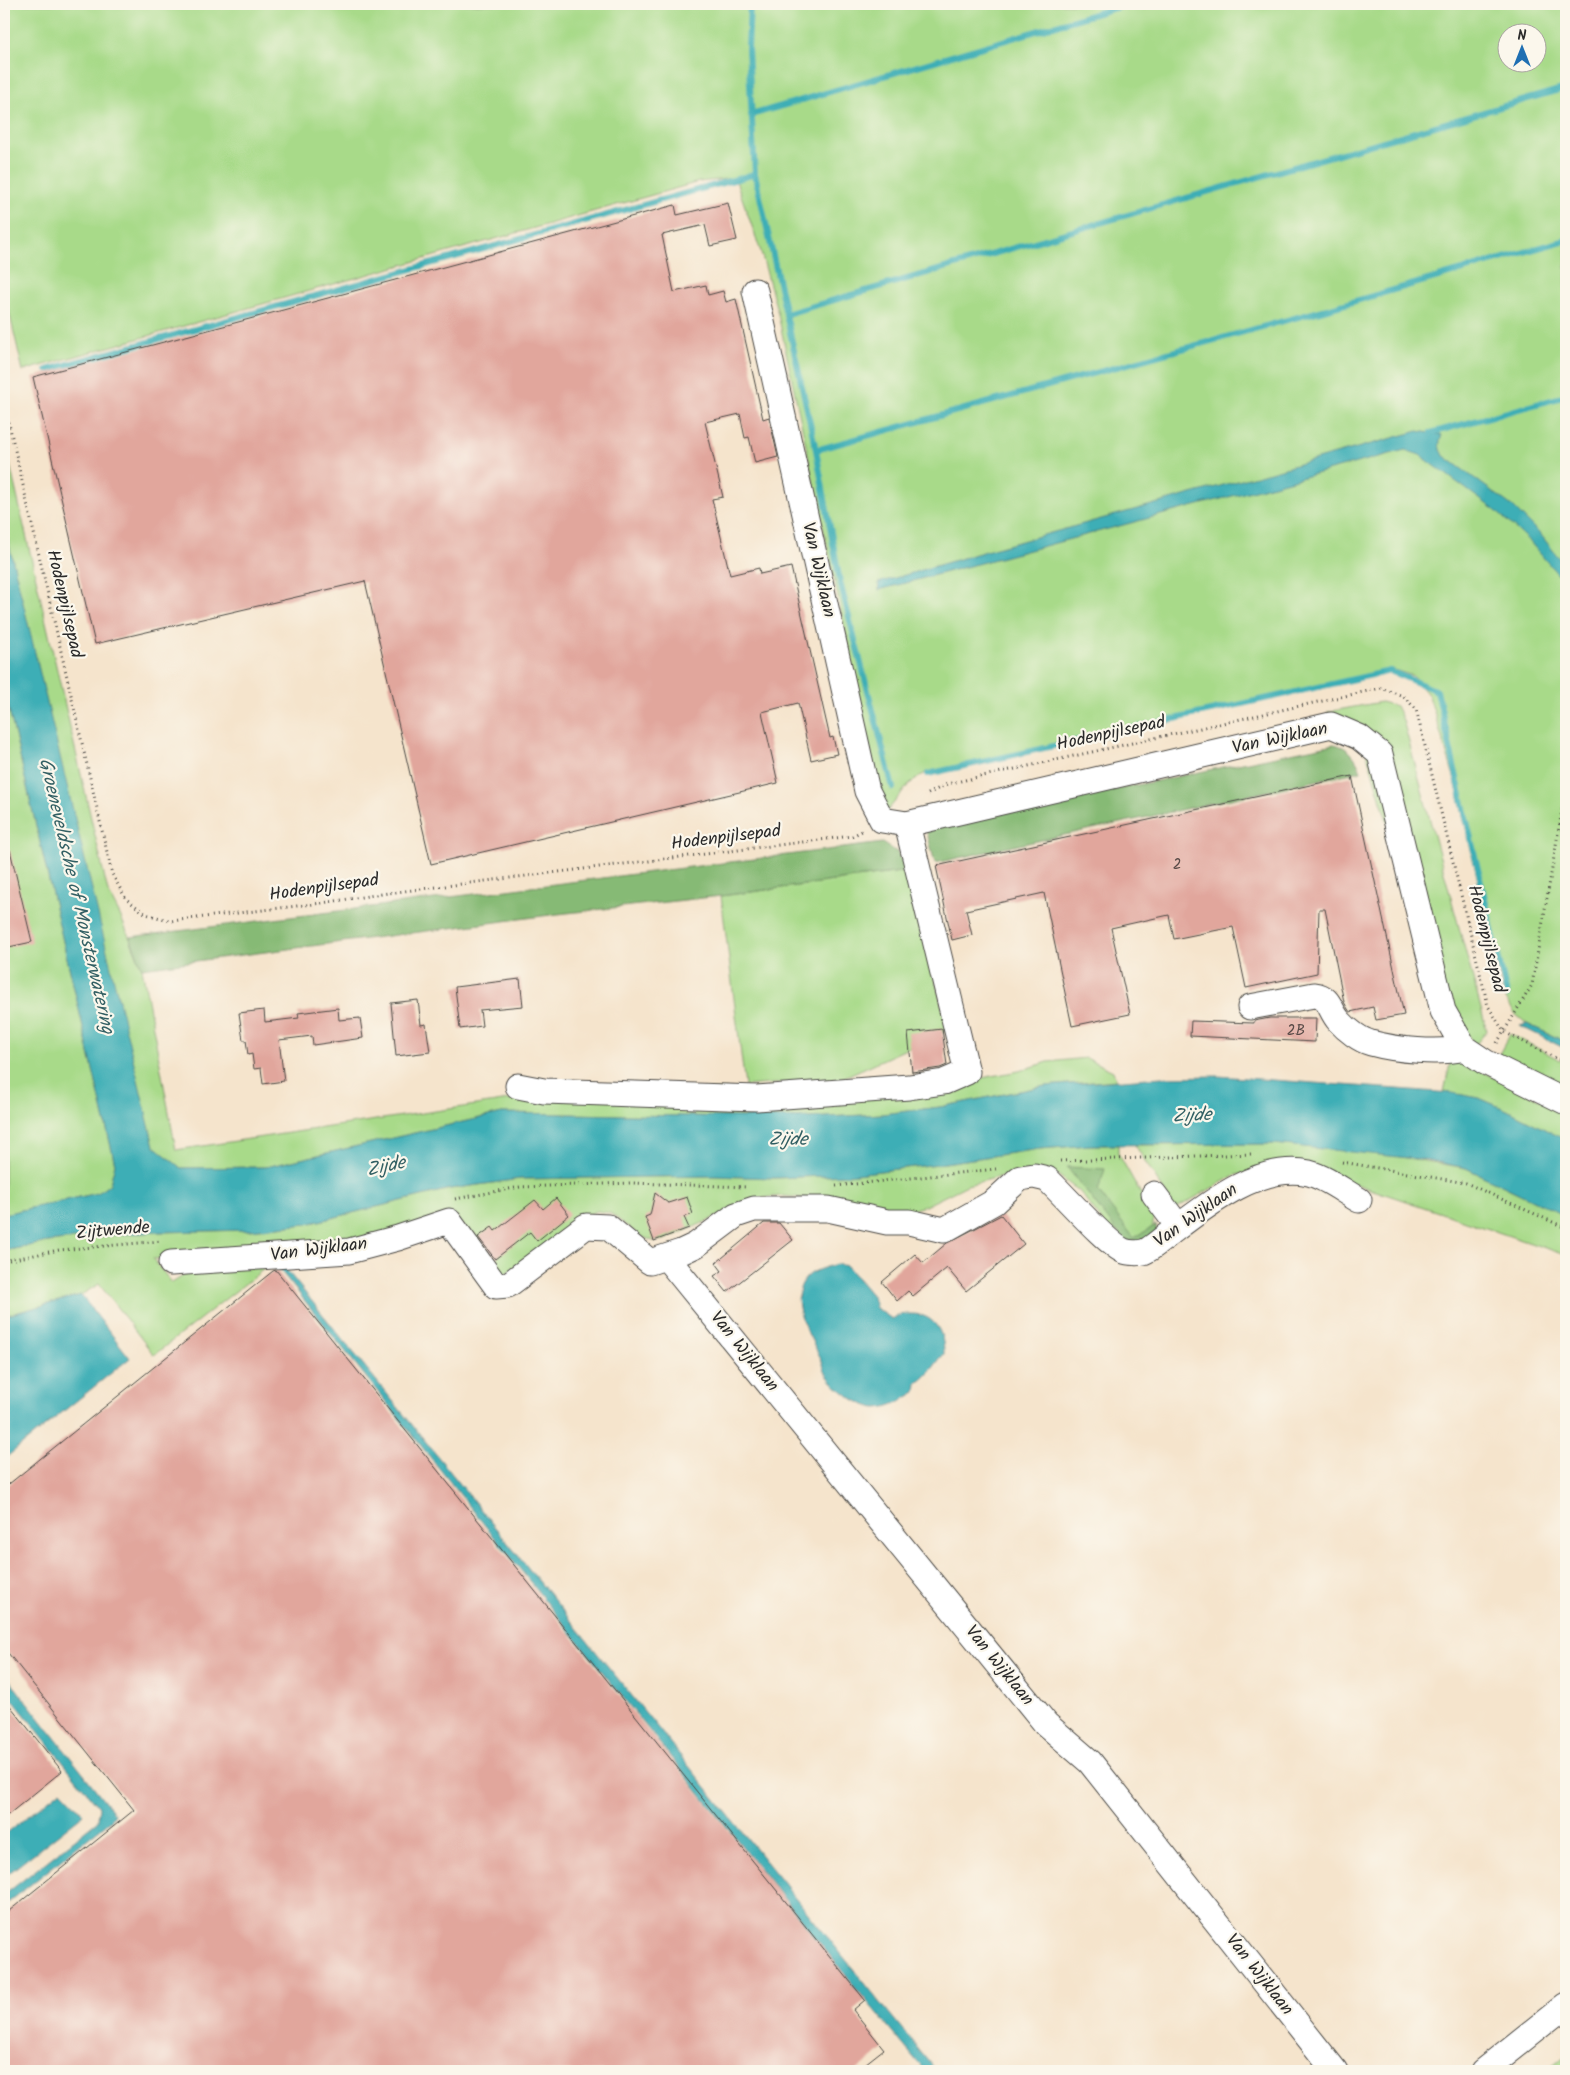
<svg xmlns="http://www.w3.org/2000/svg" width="1570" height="2075" viewBox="0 0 1570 2075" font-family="Kalam,sans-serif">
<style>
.green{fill:#a8da89;stroke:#6a825a;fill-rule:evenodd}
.forest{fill:#86ba75;stroke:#587250}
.water{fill:#3daeb6;stroke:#346c70}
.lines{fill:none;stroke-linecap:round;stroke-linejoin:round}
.stream{stroke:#3daeb6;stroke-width:6}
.building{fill:#e1a69c}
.minor-casing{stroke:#494743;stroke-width:27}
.path{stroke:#494743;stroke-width:3;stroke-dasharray:1 4;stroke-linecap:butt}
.minor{stroke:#fff;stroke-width:25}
.labels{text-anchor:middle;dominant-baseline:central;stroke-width:4.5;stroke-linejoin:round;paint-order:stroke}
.number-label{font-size:15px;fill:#584a47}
.street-label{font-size:18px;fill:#2b2b2b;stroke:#fbf7ec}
.water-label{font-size:19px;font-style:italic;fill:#325f63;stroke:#fbf7ec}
</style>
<rect width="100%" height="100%" fill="#fbf7ec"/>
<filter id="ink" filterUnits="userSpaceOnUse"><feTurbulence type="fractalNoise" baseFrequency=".02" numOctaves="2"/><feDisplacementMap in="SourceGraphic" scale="10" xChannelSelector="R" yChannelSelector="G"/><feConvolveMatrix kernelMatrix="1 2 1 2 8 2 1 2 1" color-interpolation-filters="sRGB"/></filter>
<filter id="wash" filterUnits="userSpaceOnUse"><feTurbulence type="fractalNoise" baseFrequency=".0096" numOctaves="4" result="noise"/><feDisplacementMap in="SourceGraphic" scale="20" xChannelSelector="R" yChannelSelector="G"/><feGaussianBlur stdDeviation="1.12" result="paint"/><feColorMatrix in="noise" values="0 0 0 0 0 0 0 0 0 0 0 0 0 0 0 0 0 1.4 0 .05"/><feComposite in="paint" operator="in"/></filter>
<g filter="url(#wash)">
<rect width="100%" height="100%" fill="#f5e4cc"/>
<path class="green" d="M4,4H1566V1042L1527,1024L1514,1013L1504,995L1455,780L1429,696L1413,676L1391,669L927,772L909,784L884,815L778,314L761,252L735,178L699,182L23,371L4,290ZM1508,32H1538V62H1508Z
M4,439L108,892L120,915L142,968L176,1150L536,1096L960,1082L1019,1071L1048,1062L1086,1058L1113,1071L1116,1080L1045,1086L940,1107L883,1114L808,1118L502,1113L266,1167L181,1168L154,1147L110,968L4,524Z
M4,688L115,1164L110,1184L98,1193L4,1214Z
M1381,702L1396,706L1403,720L1487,1031L1475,1045L1441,999L1359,728L1327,712Z
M908,871L948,1030L840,1079L745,1086L721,896Z
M1510,1034L1566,1063V1087L1498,1056Z
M1451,1059L1471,1066L1566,1112V1140L1507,1110L1479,1098L1444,1092Z
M1274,1144L1383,1154L1466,1168L1566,1216V1255L1290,1162L1233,1176L1175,1209L1135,1145Z
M1090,1145H1118V1153L1154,1217L1152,1232L1141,1241L1108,1229L1080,1192L1055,1173H1016L967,1185L925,1206L896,1214L821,1200L784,1196L760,1198L664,1240L653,1241L640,1236L610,1213L597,1211L584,1216L504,1275L455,1217L305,1252L153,1259L172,1283L202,1264L278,1258L154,1355L99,1284L81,1295L4,1316V1251L48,1242L109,1235L158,1232L249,1230L307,1224L450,1189L520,1179L714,1176L775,1178L847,1175L938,1164L1039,1149Z
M1566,2056V2065L1558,2071H1547Z"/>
<path class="forest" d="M1334,744C1349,747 1356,757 1361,771L935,863L926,829Z
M883,843L897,852L908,871L721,896L558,914L142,968L130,937Z
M1067,1167L1105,1169L1098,1191L1134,1238L1156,1225L1157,1233L1129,1247Z"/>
<path class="water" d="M1418,431L1442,435C1439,443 1438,448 1443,455L1512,506L1541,535L1566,567V584L1530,542L1496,511L1420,455L1405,450L879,590L878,583L993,549Z
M4,524L154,1146L181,1168L266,1167L502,1113L808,1118L883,1114L940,1107L1045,1086L1162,1077L1218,1076L1452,1093L1479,1098L1507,1110L1566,1140V1216L1466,1168L1428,1160L1274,1144L1090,1145L1039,1149L938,1164L847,1175L775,1178L714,1176L520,1179L450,1189L307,1224L249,1230L158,1232L109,1235L48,1242L4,1251V1214L98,1193L110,1184L115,1164L4,688Z
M1527,1024L1566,1042V1049L1520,1026Z
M836,1264L847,1266L873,1297L876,1308L892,1319C898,1315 904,1314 911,1314C935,1314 944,1332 944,1354C934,1365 929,1376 917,1383L916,1392C904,1399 891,1408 877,1408C861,1407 836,1389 827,1375C824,1371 824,1366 822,1361C812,1338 786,1304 805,1279C812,1270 825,1268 836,1264Z
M285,1268L936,2071H925L859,1992L280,1270Z
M81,1295L130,1358L4,1459V1316Z
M4,1673L115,1814L112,1819L4,1906V1895L98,1821L99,1807L4,1689Z
M61,1790L84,1814L4,1877V1835Z"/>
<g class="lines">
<path class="stream" d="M750,4L748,49L755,174L816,450L840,582L893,788
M751,115L1128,4
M786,314L1566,88
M47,370L755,174
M1431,433L1566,396
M816,450L1338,306L1566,240
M928,774L1390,671L1437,691L1507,995"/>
</g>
<g id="blocks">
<path class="building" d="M728,203L737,240L710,246L705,225L662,235L674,292L706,285L708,295L723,291L726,302L736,299L763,419L769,417L778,457L755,463L749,437L745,438L740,414L705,422L723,497L712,499L730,575L759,568L760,574L791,567L830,738L833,737L837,754L811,760L798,703L762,712L778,783L431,864L365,581L95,644L33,377L675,205L677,215Z
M1352,776L1404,1015L1376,1020L1373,1007L1350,1012L1348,1009L1344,1002L1325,909H1319L1317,973L1246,988L1233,927L1174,939L1169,915L1111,928L1130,1014L1072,1026L1044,893L966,910L972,935L952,940L936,866Z
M10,850L32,942L4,948V851Z
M520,979L523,1006L480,1010L482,1026L460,1029L455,987Z
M418,1000L421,1025L426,1024L430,1052L396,1056L391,1003Z
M338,1008L339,1020L360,1018L363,1038L313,1045L312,1036L279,1040L284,1081L263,1084L261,1068L254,1069L252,1054L248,1055L246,1040H243L239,1013L264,1010L265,1022L299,1018L298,1013Z
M1270,1018H1316L1315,1042L1190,1036L1191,1021L1254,1023V1021Z
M942,1029L947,1065L940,1068L912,1072L908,1033Z
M655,1193L668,1203L687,1197L693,1214L684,1217L689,1228L654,1241L645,1217L650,1215Z
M556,1198L569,1215L537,1241L530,1232L495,1259L478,1237L492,1227L495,1231L535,1200L543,1209Z
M1001,1215L1024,1244L966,1291L947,1268L913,1296L908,1291L897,1301L882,1282L915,1254L923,1263L947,1243Z
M764,1223H779L793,1240L727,1292L714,1276L722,1271L716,1263Z
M276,1270L865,2000L853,2010L884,2049L856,2071H4V1915L134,1810L4,1648V1488L273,1271Z
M4,1698L62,1771L4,1818Z"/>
</g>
</g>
<g filter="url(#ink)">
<use href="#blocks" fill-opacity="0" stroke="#494743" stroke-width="1"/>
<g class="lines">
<g class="minor-casing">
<path id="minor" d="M755,291L867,791L882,820L907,824
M1250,1007L1314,995C1331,997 1329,1010 1339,1021C1347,1030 1360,1040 1371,1043C1396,1050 1439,1054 1464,1048
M518,1086L544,1091L757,1098L909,1087L944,1082L967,1072L907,824L1331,725L1359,737L1380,754L1443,1011L1464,1048L1485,1062L1566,1102
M1154,1194L1178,1226
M666,1257L1046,1724L1090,1762L1335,2071
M171,1263L349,1251L398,1238L449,1221L496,1286L508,1285L586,1226L608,1227L650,1262L681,1252L696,1245L736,1215L754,1209H828L887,1222H909L944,1230L994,1202L1020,1178L1034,1176L1047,1179C1062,1193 1109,1246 1124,1251C1129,1253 1139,1253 1143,1252C1151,1250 1167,1235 1174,1230C1209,1203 1262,1162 1309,1173C1327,1178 1343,1191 1359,1200
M1483,2071L1566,2005"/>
</g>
<path class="path" d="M4,402L112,874L126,899L146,914L171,921L322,903L388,893L852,836L864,830
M928,794L947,784L1381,688L1403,696L1416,709L1488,1006L1504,1032L1566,1063
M1497,1043L1532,985L1566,787
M1060,1161L1253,1154
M1342,1162L1466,1183L1566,1228
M836,1186L996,1169
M455,1199L520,1187L632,1183L748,1187
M4,1261L59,1250L162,1241"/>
<use href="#minor" class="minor"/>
</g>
</g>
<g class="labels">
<g class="number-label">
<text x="1177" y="865">2</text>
<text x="1296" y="1031">2B</text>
</g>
<g class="street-label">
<text transform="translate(818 570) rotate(77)">Van Wijklaan</text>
<text transform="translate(64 604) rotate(77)">Hodenpijlsepad</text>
<text transform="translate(1111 734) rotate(-12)">Hodenpijlsepad</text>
<text transform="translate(1280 739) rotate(-12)">Van Wijklaan</text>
<text transform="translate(726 838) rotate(-7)">Hodenpijlsepad</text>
<text transform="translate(324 888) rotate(-8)">Hodenpijlsepad</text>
<text transform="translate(1486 939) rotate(76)">Hodenpijlsepad</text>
<text transform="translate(1196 1216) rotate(-35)">Van Wijklaan</text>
<text transform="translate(113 1231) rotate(-5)">Zijtwende</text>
<text transform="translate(319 1250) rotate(-7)">Van Wijklaan</text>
<text transform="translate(744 1352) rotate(51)">Van Wijklaan</text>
<text transform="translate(999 1666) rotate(51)">Van Wijklaan</text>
<text transform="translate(1259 1975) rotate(52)">Van Wijklaan</text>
</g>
<g class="water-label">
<text transform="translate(76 896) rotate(77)">Groeneveldsche of Monsterwatering</text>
<text transform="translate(1192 1116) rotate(-3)">Zijde</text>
<text x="788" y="1140">Zijde</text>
<text transform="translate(386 1167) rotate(-12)">Zijde</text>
</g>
</g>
<rect width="1570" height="2075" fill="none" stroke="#fbf7ec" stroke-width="20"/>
<g transform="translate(1522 48)"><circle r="24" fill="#fbf7ec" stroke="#a8a59f"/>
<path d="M0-4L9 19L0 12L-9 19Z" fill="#1f6fb2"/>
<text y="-8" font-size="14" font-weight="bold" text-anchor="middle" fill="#2b2b2b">N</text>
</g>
</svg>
